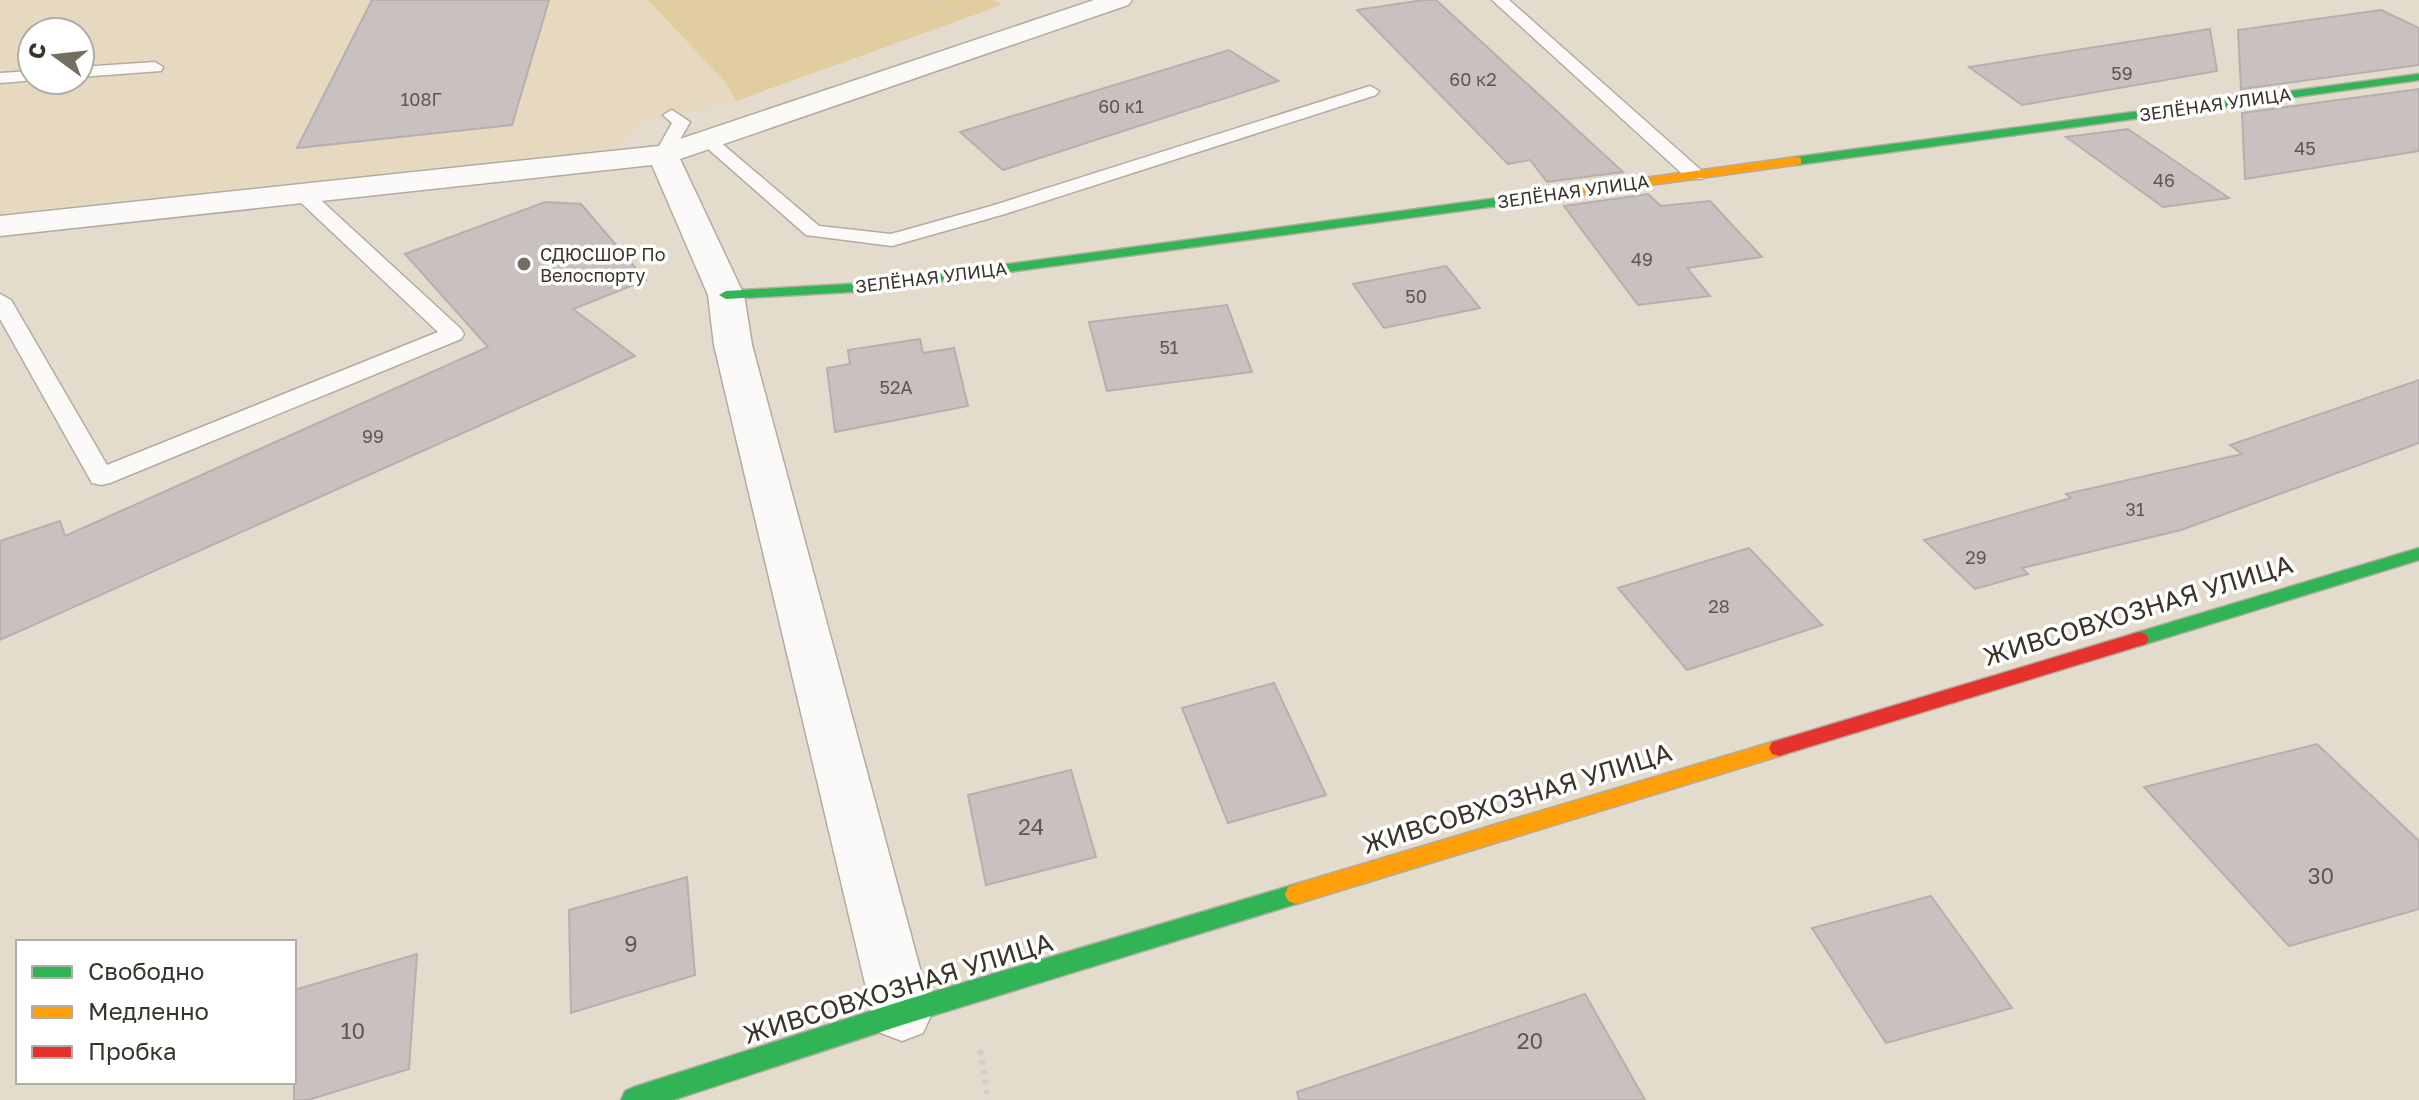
<svg xmlns="http://www.w3.org/2000/svg" width="2419" height="1100" viewBox="0 0 2419 1100" font-family="'Golos Text',sans-serif">
<style>
.built{fill:#e6d9bf;fill-rule:evenodd}
.green{fill:#e2cda1}
.building{fill:#c8c1bf;stroke:#b6afae;stroke-width:2}
.lines{fill:none;stroke-linecap:round;stroke-linejoin:round}
.lane-casing{stroke:#b2aca0;stroke-width:3}
.street-casing{stroke:#b2aca0;stroke-width:3}
.fast-casing{stroke:#b2aca0;stroke-width:3}
.slow-casing{stroke:#b2aca0;stroke-width:3}
.jam-casing{stroke:#b2aca0;stroke-width:3}
.path-far1{stroke:#d2d0cb;stroke-width:3;stroke-dasharray:3 3;stroke-linecap:butt}
.path{stroke:#d2d0cb;stroke-width:6;stroke-dasharray:5 5;stroke-linecap:butt}
.lane{fill:#fbfaf8;fill-rule:evenodd}
.street{fill:#fbfaf8;fill-rule:evenodd}
.fast{fill:#30b455;fill-rule:evenodd}
.slow{fill:#ff9f0a;fill-rule:evenodd}
.jam{fill:#e5322d;fill-rule:evenodd}
.poi-dot{fill:#756f63;stroke:#fff;stroke-width:3}
.labels{text-anchor:middle;dominant-baseline:central;stroke-width:7;stroke-linejoin:round;paint-order:stroke}
.number-label{font-size:18px;fill:#5e584f}
.far-street-label{font-size:18px;fill:#3a352a;stroke:#fff}
.far-poi-label{font-size:18px;fill:#3a352a;stroke:#fff;text-anchor:start}
.near-number-label{font-size:22px;fill:#5e584f}
.near-street-label{font-size:26px;fill:#3a352a;stroke:#fff}
</style>
<rect width="100%" height="100%" fill="#e3dccd"/>
<path class="built" d="M0,0H648L726,83L736,101L644,122L612,149L0,213ZM32,32H80V80H32Z"/>
<path class="green" d="M648,0H994L1002,5L736,101L726,83Z"/>
<path class="building" d="M372,0H549L512,125L297,148Z
M1423,0H1436L1623,172L1547,182L1530,160L1508,164L1357,10Z
M2381,10L2419,28V65L2241,89L2238,30Z
M2210,29L2217,71L2022,105L1969,67Z
M1229,50L1278,81L1003,170L960,132Z
M2419,89V151L2245,179L2242,113Z
M2128,129L2229,198L2163,207L2066,137Z
M1648,194L1661,206L1710,201L1762,257L1687,268L1710,296L1638,305L1564,206Z
M545,202L581,204L646,280L573,309L635,356L0,640V541L60,521L65,536L488,347L405,254Z
M1446,266L1480,308L1384,328L1353,284Z
M1227,305L1252,372L1107,391L1089,322Z
M920,339L923,353L954,348L968,406L835,432L827,368L850,364L848,350Z
M2419,380V443L2181,530L2022,568L2028,574L1975,589L1924,540L2071,498L2066,494L2242,454L2230,445Z
M1749,548L1822,625L1687,670L1618,588Z
M1274,683L1326,795L1228,823L1182,708Z
M2317,744L2419,841V909L2289,946L2144,787Z
M1071,770L1096,857L986,885L968,795Z
M687,877L695,975L571,1013L569,910Z
M1931,896L2012,1008L1886,1043L1812,928Z
M417,954L409,1069L308,1100H294V990Z
M1585,994L1645,1100H1299L1297,1092Z"/>
<g class="lines">
<g class="lane-casing">
<path id="lane" d="M1492,0H1509L1702,171L1704,175L1702,179H1688Z
M155,62L163,67L161,71L80,77V67Z
M32,71V80H36L0,83V73Z
M1370,86L1379,91L1376,95L1005,214L892,246L806,235L698,140L707,135L713,136L819,226L891,234L991,206Z
M672,110L690,122L669,159L663,160L654,155L672,123L663,115Z
M304,189L311,191L461,329L464,334L461,339L110,483L101,485L92,483L0,319V294L11,300L107,465L438,332L297,199L294,195L297,191Z"/>
</g>
<g class="street-casing">
<path id="street" d="M1094,0H1132L1128,5L680,159L744,295L752,345L932,1013L923,1033L902,1041L881,1033L872,1013L714,345L708,295L652,165L0,236V216L659,146Z"/>
</g>
<g class="fast-casing">
<path id="fast" d="M2419,74V80L1796,165L1790,161L1796,157Z
M1536,193L1541,194V200L868,291L726,299L719,295L726,291L868,283Z
M2419,548V560L2139,646L2132,644L2129,639L2132,634Z
M1296,884L1304,887L1307,894L1304,901L1296,904L902,1025L673,1100H621L625,1091L634,1087L902,1001Z"/>
</g>
<g class="slow-casing">
<path id="slow" d="M1796,157L1801,158V164L1536,201L1529,197L1536,193Z
M1779,740L1786,742L1789,748L1786,754L1296,904L1288,901L1285,894L1288,887L1296,884Z"/>
</g>
<g class="jam-casing">
<path id="jam" d="M2139,632L2146,634L2149,639L2146,644L1779,756L1772,754L1769,748L1772,742L1779,740Z"/>
</g>
<path class="path-far1" d="M932,0L954,14"/>
<path class="path" d="M980,1050L988,1100"/>
<use href="#lane" class="lane"/>
<use href="#street" class="street"/>
<use href="#fast" class="fast"/>
<use href="#slow" class="slow"/>
<use href="#jam" class="jam"/>
</g>
<circle class="poi-dot" cx="524" cy="264" r="8"/>
<g class="labels">
<g class="number-label">
<text x="2122" y="73">59</text>
<text x="1473" y="79">60 к2</text>
<text x="421" y="99">108Г</text>
<text x="1121" y="106">60 к1</text>
<text x="2305" y="148">45</text>
<text x="2164" y="180">46</text>
<text x="1642" y="259">49</text>
<text x="1416" y="296">50</text>
<text x="1169" y="347">51</text>
<text x="896" y="387">52А</text>
<text x="373" y="436">99</text>
<text x="2135" y="509">31</text>
<text x="1976" y="557">29</text>
<text x="1719" y="606">28</text>
</g>
<g class="far-street-label">
<text transform="translate(2215 104) rotate(-8)">ЗЕЛЁНАЯ УЛИЦА</text>
<text transform="translate(1573 191) rotate(-8)">ЗЕЛЁНАЯ УЛИЦА</text>
<text transform="translate(931 277) rotate(-7)">ЗЕЛЁНАЯ УЛИЦА</text>
</g>
<g class="far-poi-label">
<text x="540" y="254">СДЮСШОР По<tspan x="540" dy="21">Велоспорту</tspan></text>
</g>
<g class="near-number-label">
<text x="1031" y="826">24</text>
<text x="2321" y="875">30</text>
<text x="631" y="943">9</text>
<text x="353" y="1030">10</text>
<text x="1530" y="1040">20</text>
</g>
<g class="near-street-label">
<text transform="translate(2138 610) rotate(-17)">ЖИВСОВХОЗНАЯ УЛИЦА</text>
<text transform="translate(1517 798) rotate(-17)">ЖИВСОВХОЗНАЯ УЛИЦА</text>
<text transform="translate(898 988) rotate(-17)">ЖИВСОВХОЗНАЯ УЛИЦА</text>
</g>
</g>
<rect x="16" y="940" width="280" height="144" fill="#ffffff" stroke="#b0aeaa" stroke-width="2"/>
<rect x="32" y="966" width="40" height="12" fill="#30b455" stroke="#b0aeaa" stroke-width="2"/>
<text x="88" y="980" font-size="24" fill="#3a352a">Свободно</text>
<rect x="32" y="1006" width="40" height="12" fill="#ff9f0a" stroke="#b0aeaa" stroke-width="2"/>
<text x="88" y="1020" font-size="24" fill="#3a352a">Медленно</text>
<rect x="32" y="1046" width="40" height="12" fill="#e5322d" stroke="#b0aeaa" stroke-width="2"/>
<text x="88" y="1060" font-size="24" fill="#3a352a">Пробка</text>
<g transform="translate(56 56) rotate(285)"><circle r="38" fill="#ffffff" stroke="#b0aeaa" stroke-width="2"/>
<path d="M0-6L14 30L0 20L-14 30Z" fill="#756f63"/>
<text y="-12" font-size="22" font-weight="bold" text-anchor="middle" fill="#3a352a">С</text>
</g>
</svg>
